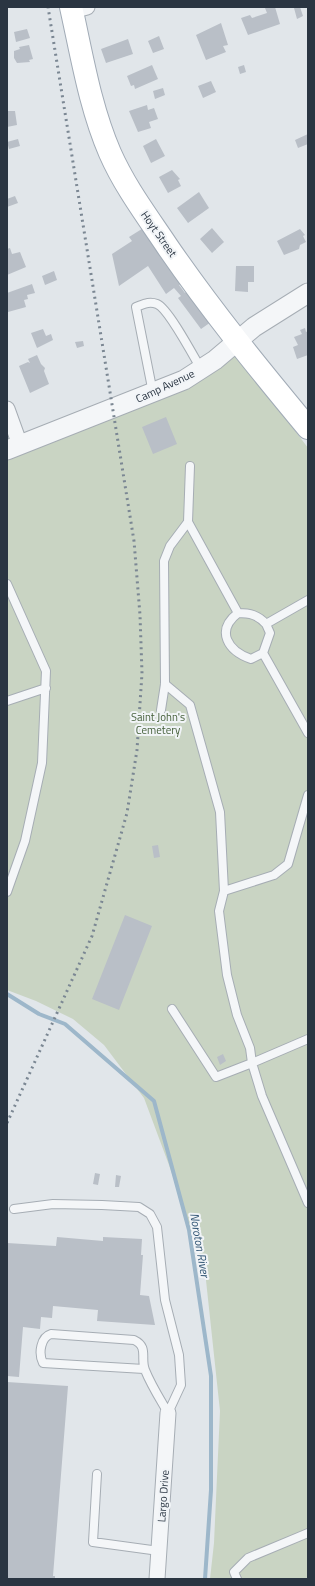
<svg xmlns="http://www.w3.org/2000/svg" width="315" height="1586" viewBox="0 0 315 1586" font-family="'Titillium Web',sans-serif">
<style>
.green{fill:#c9d4c3}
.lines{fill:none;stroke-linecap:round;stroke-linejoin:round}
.stream{stroke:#9db7ca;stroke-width:4}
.building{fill:#b9bfc7}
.service-casing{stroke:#a6adb4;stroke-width:10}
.minor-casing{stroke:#a6adb4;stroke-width:17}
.tertiary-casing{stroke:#a6adb4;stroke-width:21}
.primary-casing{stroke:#a1abb6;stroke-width:24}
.service{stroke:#f4f6f8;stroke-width:8}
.minor{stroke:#f4f6f8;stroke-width:15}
.tertiary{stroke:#f4f6f8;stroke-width:19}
.primary{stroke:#fff;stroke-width:22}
.rail{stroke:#7b8793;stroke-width:3;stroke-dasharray:2 4;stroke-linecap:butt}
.labels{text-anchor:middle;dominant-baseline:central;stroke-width:4;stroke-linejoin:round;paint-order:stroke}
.street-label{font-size:11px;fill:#2a3542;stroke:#f1f4f7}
.park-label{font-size:11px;fill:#425d37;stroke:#f1f4f7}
.water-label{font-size:12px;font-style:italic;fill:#345776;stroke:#f1f4f7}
</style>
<rect width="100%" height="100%" fill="#e1e6ea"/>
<path class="green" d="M237,353L308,448V1579H210L214,1543L220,1411L205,1271L169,1165L144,1098L104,1045L73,1019L36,1001L7,990V456Z"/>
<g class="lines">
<path class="stream" d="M7,994L39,1014L65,1024L154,1101L189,1230L211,1376V1490L205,1579"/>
</g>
<path class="building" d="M267,7H275L280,24L248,35L241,18L250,15L252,18L267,13L265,8Z
M300,7L303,16L297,19L294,8Z
M221,23L228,45L223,46L226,52L206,60L196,35Z
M27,29L30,38L16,42L14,32Z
M159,36L164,49L153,53L148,41Z
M128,39L133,54L106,63L101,49Z
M29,45L33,59L29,60L30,62L17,63L14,58V51L20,49L19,47Z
M152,65L158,79L135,89L134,85L131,86L127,76Z
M244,65L246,72L240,74L238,67Z
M211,81L216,92L203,98L198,86Z
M163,88L165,95L155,99L153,91Z
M147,105L148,110L154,108L158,119L149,122L151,128L138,132L129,111Z
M7,111H15L17,125L7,127Z
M308,134V144L298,148L295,140Z
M18,139L20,146L9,149L7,142Z
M156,139L165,156L151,163L143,146Z
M172,170L180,179L178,180L181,186L168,193L159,177Z
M199,192L209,208L188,223L177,208Z
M15,196L18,203L7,207V199Z
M145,227L182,283L179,285L185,293L188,291L211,322L201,329L178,298L181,296L174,288L166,294L148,266L119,286L112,254L132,241L129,237Z
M212,228L224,242L212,253L200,239Z
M300,229L305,235L303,236L306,242L300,245L299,249L284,255L277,241Z
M10,248L12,254L20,252L26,267L7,275V249Z
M236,266H254V282H248V292L235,291Z
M54,271L57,280L45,285L42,276Z
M32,284L35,293L27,295L28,299L24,300L26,307L8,312L7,293Z
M305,328L306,332L308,331V355L297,359L293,347L298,345L294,337L302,334L300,330Z
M43,329L46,336L51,334L53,340L37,348L31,333Z
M83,341L84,346L77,348L75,342Z
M37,355L41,364L45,368L44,371L49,384L30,393L19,366L28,362L30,363L28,359Z
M166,417L177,444L153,454L142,427Z
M158,845L160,857L154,858L152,846Z
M125,915L152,926L119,1010L92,999Z
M223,1054L226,1061L220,1065L217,1057Z
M95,1173L100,1174L98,1185L93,1184Z
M116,1175L121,1176L119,1187H115Z
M57,1237L103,1241V1237L142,1239L141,1255H143L140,1295L149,1296L155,1325L97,1321L98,1310L53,1306L52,1318L41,1317L40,1329L23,1327L19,1377L7,1376V1243L56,1246Z
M7,1382L68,1386L53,1576H55V1579H7Z"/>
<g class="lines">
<g class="service-casing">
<path id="service" d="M153,393L136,307C144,304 149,301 157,304C168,308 194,357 201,369
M190,466L188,522L238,613C250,613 258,615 266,624L308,600
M7,584L46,671L42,763L25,841L7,892
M238,613C215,631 228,651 251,659L263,653
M266,624L270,633L263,653L308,733
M165,684L190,705L220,812L224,891
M7,701L46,688
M161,710L165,684L164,561L170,546L188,522
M172,1009L216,1077L252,1063L250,1048L237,1015L227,975L219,911L224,891L274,875L288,864L308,795
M308,1039L252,1063L262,1096L308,1203
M14,1209L53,1204L102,1205L139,1207L150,1214L157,1227L165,1300L179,1355L181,1385L168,1413
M144,1369L43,1363C38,1353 41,1337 51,1334L134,1340C149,1347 140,1358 145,1370C151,1385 160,1399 168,1413
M97,1474L93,1542L159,1551
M237,1579L234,1572L248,1558L308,1533"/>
</g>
<g class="minor-casing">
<path id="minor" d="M72,11L87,7
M7,409L20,445
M157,1579L168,1413"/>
</g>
<g class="tertiary-casing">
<path id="tertiary" d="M7,450L184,380L215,360L254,327L308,293"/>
</g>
<g class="primary-casing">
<path id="primary" d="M71,7C82,56 90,107 110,153C125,187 147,216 167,246C211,310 259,369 308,428"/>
</g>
<use href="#service" class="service"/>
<use href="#minor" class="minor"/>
<use href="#tertiary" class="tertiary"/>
<use href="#primary" class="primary"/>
<path class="rail" d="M7,1123L92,936L127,813L137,750L142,673L140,615L134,541L48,7"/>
</g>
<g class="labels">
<g class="street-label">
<text transform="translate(159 234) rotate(55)">Hoyt Street</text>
<text transform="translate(165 386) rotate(-25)">Camp Avenue</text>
<text transform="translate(163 1496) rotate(-86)">Largo Drive</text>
</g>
<g class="park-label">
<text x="158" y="717">Saint John's<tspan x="158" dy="13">Cemetery</tspan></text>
</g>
<g class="water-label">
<text transform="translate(200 1245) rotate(80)">Noroton River</text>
</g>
</g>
<rect width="315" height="1586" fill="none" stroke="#2a3542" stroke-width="16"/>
</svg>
